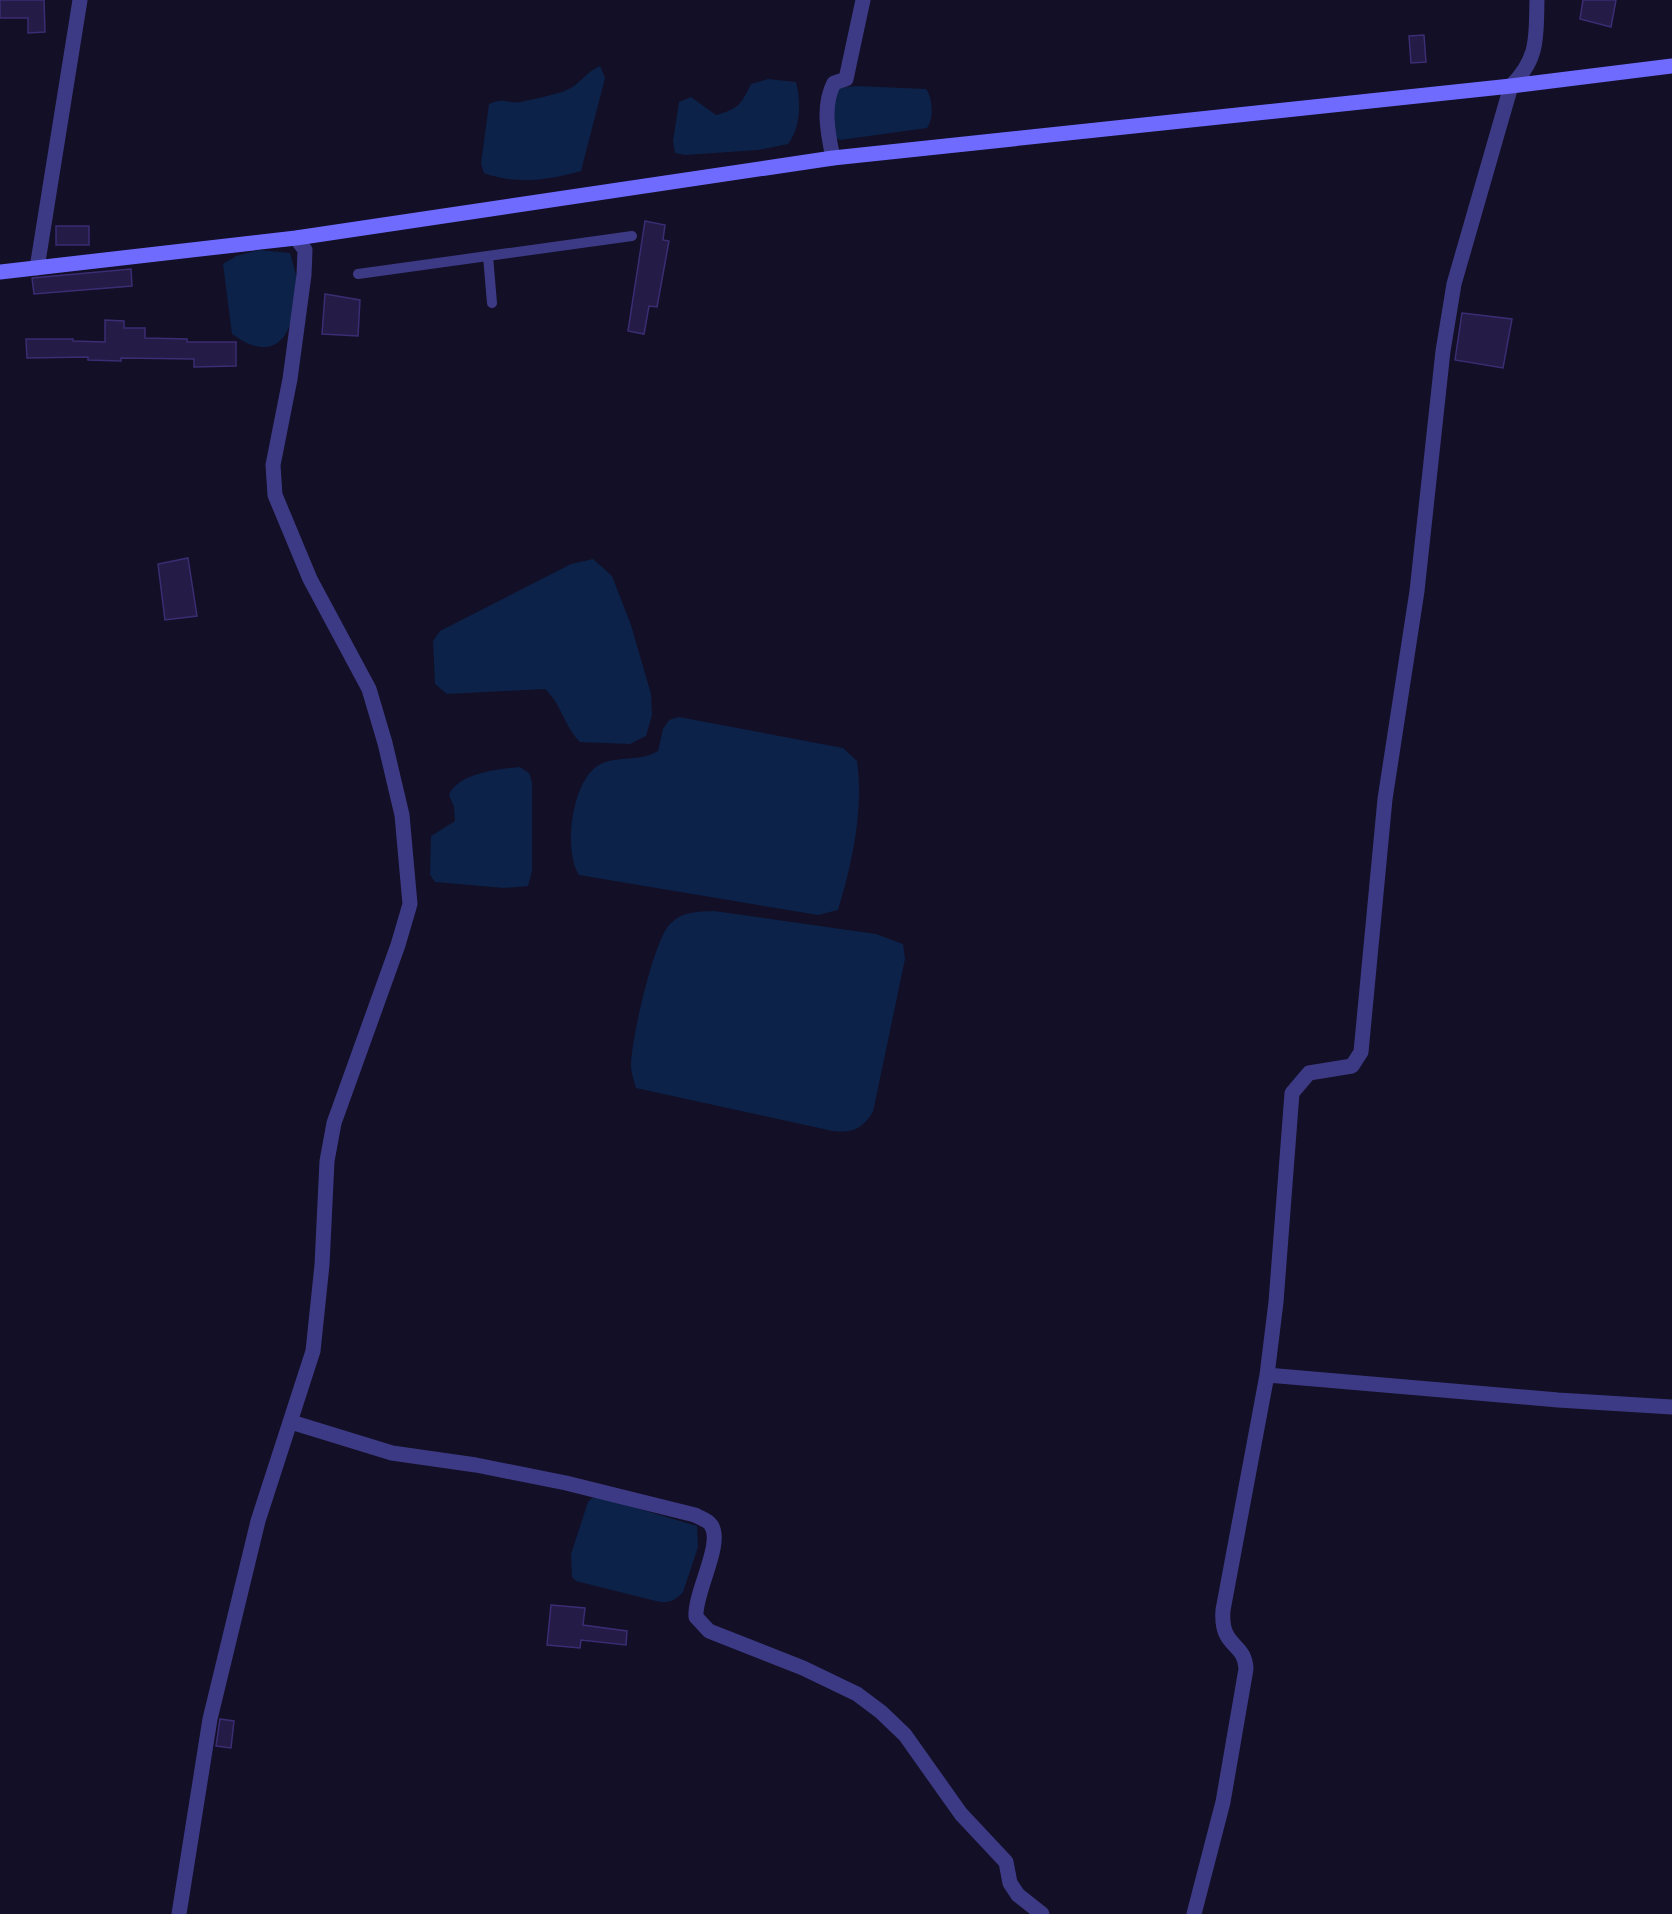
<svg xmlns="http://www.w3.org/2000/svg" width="1672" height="1914" viewBox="0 0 1672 1914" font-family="Poppins,sans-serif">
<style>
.water{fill:#0c2248}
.building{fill:#241b47;stroke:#3b2d73;stroke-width:1.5}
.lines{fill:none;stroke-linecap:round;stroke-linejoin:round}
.service{stroke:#3d3a85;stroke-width:10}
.minor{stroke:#3d3a85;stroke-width:15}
.secondary{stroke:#6f6bff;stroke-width:15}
</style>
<rect width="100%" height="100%" fill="#130f26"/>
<path class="water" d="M600,66L605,78L581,171C549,180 516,185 484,173L481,164L489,104C504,97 507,104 520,102C534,99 549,96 562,92C580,86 583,74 600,66Z
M768,79L796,82C801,102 801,127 788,144L758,150L685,155L675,153L673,141L679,102L691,97L716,115C738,109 741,105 751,84Z
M856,86L926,89C933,98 934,119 927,128L840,140L833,136V106L839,88Z
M259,250L290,253C292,262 296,272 297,281C298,288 296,297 295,304C289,346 268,360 232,334L223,264L236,256Z
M593,559L612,576L631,625L651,694L652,715L646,736L630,744L580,742C564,726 561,703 545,689L447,694L435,684L433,641L440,631L571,564Z
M679,717L843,748L857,761C864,808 852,865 838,910L818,915L579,875C563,851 572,784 596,767C613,754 639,763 658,751L663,729L669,720Z
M520,767L529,773L532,782V871L528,886L504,888L435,882L430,875L431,836L455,821L454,807L449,795C458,773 498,769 520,767Z
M714,911L876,934L903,944L905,959L873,1112C861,1131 849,1134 828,1130L636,1088C634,1080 631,1073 631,1065C631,1041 654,937 671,923C684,911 697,912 714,911Z
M592,1498H602L697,1526L698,1547L683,1592C676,1600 670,1603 660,1602L576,1581L572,1577L571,1554L588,1502Z"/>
<path class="building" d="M0,0H44L45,32L28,33V18H0Z
M1583,0H1616L1611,27L1580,19Z
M1424,35L1426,62L1411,63L1409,36Z
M645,221L665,225L663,240L669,241L657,307L649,306L644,334L628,331Z
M56,226H89V245H56Z
M131,269L132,286L34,294L32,278Z
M325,294L360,300L358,336L322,334Z
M1462,313L1512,319L1503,368L1455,360Z
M105,320L124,321V328H145V338L187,339V342H236V366L194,367V359L121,358V361L88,360V357L27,358L26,339H73V341L105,342Z
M188,558L197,616L165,620L158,564Z
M551,1605L585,1608L583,1625L627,1631L626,1645L581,1640L580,1648L547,1645Z
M220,1719L234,1721L231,1748L216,1746Z"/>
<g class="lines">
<path class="service" d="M488,256L492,303
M358,274L632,236"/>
<path class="minor" d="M833,158C828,134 822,106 834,83L846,79L863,0
M37,268L80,0
M1267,1375L1558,1400L1672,1407
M291,1422L392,1453L476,1465L566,1483L695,1515C700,1518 708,1520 711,1525C724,1543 694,1593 696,1617L709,1631L803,1668L857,1694L881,1712L905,1735L961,1814L1006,1862L1010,1883L1018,1895L1042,1914
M179,1914L210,1719L258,1521L313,1351L322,1265L327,1161L334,1123L398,945L410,904L402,815L385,743L369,689L310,579L275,495L273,465L290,379L304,275L305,250L296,238
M1194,1914L1223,1802L1246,1669C1245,1641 1220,1649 1223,1610L1267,1375L1276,1302L1292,1093L1309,1073L1352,1066L1361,1052L1385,799L1417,591L1443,351L1454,284L1511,86C1539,58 1536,37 1537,0"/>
<path class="secondary" d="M0,272L296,238L833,158L1511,86L1672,66"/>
</g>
</svg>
